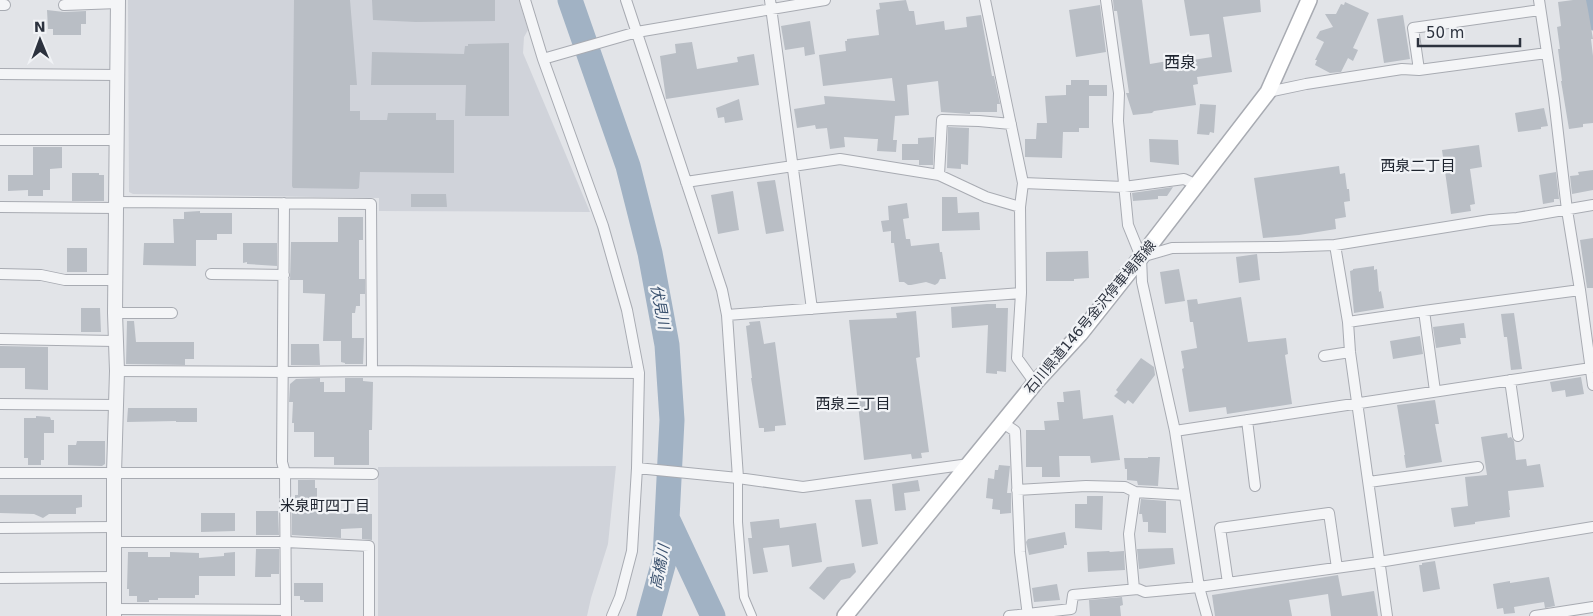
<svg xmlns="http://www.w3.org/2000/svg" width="1593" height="616" viewBox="0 0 1593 616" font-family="'DejaVu Sans','Noto Sans JP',sans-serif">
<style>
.built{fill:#d0d3da}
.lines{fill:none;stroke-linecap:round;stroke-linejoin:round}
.river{stroke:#a1b2c4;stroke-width:25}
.building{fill:#b9bec5}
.pedestrian-casing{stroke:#a8abb2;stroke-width:10}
.minor-casing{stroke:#a8abb2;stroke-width:12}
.tertiary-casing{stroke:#a8abb2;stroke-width:16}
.secondary-casing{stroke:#a8abb2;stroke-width:18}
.pedestrian{stroke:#f4f5f7;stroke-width:8}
.minor{stroke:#f4f5f7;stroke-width:10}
.tertiary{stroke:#f4f5f7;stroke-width:14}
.secondary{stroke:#fff;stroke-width:15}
.labels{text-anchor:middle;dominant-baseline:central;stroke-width:4.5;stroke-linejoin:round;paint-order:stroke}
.street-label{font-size:14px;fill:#2c323e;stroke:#f1f3f6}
.neighbourhood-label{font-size:15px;fill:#1e242f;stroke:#f1f3f6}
.water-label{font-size:15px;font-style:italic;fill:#3a516e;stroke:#f1f3f6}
.quarter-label{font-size:16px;fill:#1e242f;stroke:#f1f3f6}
</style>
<rect width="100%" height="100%" fill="#e2e4e8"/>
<path class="built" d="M128,0H519L528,30L524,37L523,53L590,212L379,211V198L133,194L129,192Z
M616,466L608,544L591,598L587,616H378V467Z"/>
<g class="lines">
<path class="river" d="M570,0L628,166L650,253L667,345L672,420L665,558L649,616
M1589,0L1593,18
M668,520L713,616"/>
</g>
<path class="building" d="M294,0H350L357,85H350V111H360V120H387L388,113H436V120H454V173L360,172L359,188L357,189L293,188L292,186Z
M372,0H495V21L416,22L373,20Z
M906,0L909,11H914L916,25L944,21L945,30L967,27L966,17L981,15L992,76H994L1000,104H997V112H970V114L941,112L938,81L907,85L909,115L895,116L893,140H897L896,152L877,151L878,139H875L844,137L845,147L830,149L827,128L816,129L815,125L797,128L794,109L825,104L824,96L895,101L892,78L823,86L819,55L846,51L845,41H847V39L879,35L876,10L880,9L879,3Z
M1113,0H1142L1150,64L1186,58V61L1212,57L1209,34L1190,36L1184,0H1260L1261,12L1223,17L1232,72L1197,77L1198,84L1193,85L1196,105L1154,111L1152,113L1133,115L1126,93H1129L1117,11H1114Z
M1573,0H1586L1588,10L1593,39H1591L1593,56V123L1583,124V127L1569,129L1561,81H1562L1558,49H1560L1557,27L1561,26L1558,2Z
M1345,2L1369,13L1353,48L1358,50L1353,61L1348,58L1341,72L1330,73L1315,65L1317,60H1315L1324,42L1316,38L1320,31L1333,27L1325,14H1336L1341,4L1344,5Z
M1100,5L1106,52L1076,57L1069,10Z
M47,10L64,12L86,11V24H81V35H53V29H48Z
M1403,15L1410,59L1384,63L1377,19Z
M810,21L815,54L805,56L804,47L785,50L781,26Z
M692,42L697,69L738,62L737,57L754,54L759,85L666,99L660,56L676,53L675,44Z
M509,43V116H465L466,85H371L372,52L464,54L465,46H468V44Z
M1071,80H1089V85H1107V96H1089V128H1079V132H1063L1062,158L1025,157V139H1036L1037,123H1047L1045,96L1066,95V85H1071Z
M739,99L743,120L725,123L724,117L718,118L716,108Z
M1200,104L1216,105L1214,133L1210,132L1209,135L1197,134Z
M1544,108L1548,126L1541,127V129L1518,132L1515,113Z
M948,127L969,128L968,165L961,164V169L947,168Z
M934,137L933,165H919V160H902V144H918V138Z
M1149,139L1178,140L1179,165L1150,162Z
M1479,145L1482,167L1470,169L1475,204L1470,205L1471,211L1451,214L1442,150Z
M33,147H62V168L50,169V190H43V196H28V190L8,191V175H33Z
M1339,166L1340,174L1345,173L1347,189H1349L1350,201L1344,202L1346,217L1335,219L1336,229L1299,235L1263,238L1254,178Z
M1593,170V190L1572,194L1570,176L1579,175L1578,172Z
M1556,172L1559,199H1554V202L1543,204L1539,175Z
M72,173H99V175H104V201H72Z
M775,180L784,231L766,234L757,182Z
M1173,187L1167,196H1158V199L1133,201L1132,193Z
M733,191L739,230L718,234L711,195Z
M411,194H446L447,207H411Z
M942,197H957L958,213L979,212L980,230L942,231Z
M907,203L909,218L903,219L906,239H910L911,246L939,243L940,252H942L946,279H940L938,283L935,285L926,282L911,285H908L904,282H899L894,243H891V231L883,232L881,221L889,220L888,206Z
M200,211V213H232V234H217V240H196V266L143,265L144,243H174L173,219H184V212Z
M338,217H363V240H359V279H365V294H360V306H356L355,313H352V338H364L363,364H345V363L341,362V341H323L325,294L303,293V280H290L291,242H338Z
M1593,238V288H1587L1580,240Z
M243,243H277V266L247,264V262L243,263Z
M67,248H87V272H67Z
M1088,251L1089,278L1074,279V281H1046V252Z
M1257,254L1260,280L1239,283L1236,257Z
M1374,266V270L1377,269L1379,292L1381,291L1384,308L1354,313L1350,271L1353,270V269Z
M1179,269L1185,301L1165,304L1160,272Z
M1241,297L1248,342L1286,338L1288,354L1285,355L1292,404L1227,414L1226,407L1189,412L1182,369L1184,368L1181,351L1197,348L1193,322H1190L1187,300L1197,299L1198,304Z
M987,304H996V308H1008L1006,372L997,371V374L986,373L988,325L952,328L951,307Z
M81,308H100L101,332H81Z
M916,311L920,357L916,358L929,452L921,453L922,458L912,459L911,454L864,460L849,320L897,318L896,313Z
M1514,313L1522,369L1511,370L1507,337H1504L1501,314Z
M127,321H134L136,342H194V359H185V365L126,364Z
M760,321L764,344L775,342L786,425L775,426V431L764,432V428H759L751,378H752L746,326L750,325L749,322Z
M1464,323L1466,338H1460L1461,344L1436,348L1433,327Z
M1420,336L1423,354L1393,359L1390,341Z
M291,344H319L320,365H291Z
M0,346L48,347V390L25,389V368H0Z
M1141,358L1154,367L1155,375L1133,404L1128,400L1125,404L1114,396L1118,392L1116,390Z
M1581,377L1584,394L1566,397L1565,390L1552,392L1550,382Z
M320,378V382H324V392H345V378H363V381L373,382L372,430H369V465H334V457H314V432H294V423H292L293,402H289L290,384L296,379Z
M1080,390L1083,419L1113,415L1120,460L1091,463L1090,456H1059L1060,477H1042V467H1026V430H1045L1044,421L1059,420L1057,402H1064L1063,392Z
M1435,400L1439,424H1435L1442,462L1406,468L1404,455H1405L1397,405Z
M128,408H197V422H176V421L127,422Z
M36,416L50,417L51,420H54V433H44V460H41V465H28V458H24V418H36Z
M1507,433L1508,438L1511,437L1514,441L1516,460L1526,459L1527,466L1540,464L1544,487L1508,491L1510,510H1509L1510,517L1475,522V524L1454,527L1451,508L1468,506L1465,477L1487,475L1481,437Z
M77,441H105V464L102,466L68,465V445H76Z
M1148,457H1160L1158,486L1138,485L1137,481L1127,480V469H1125L1124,458H1148Z
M999,465L1010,466L1007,493H1011V513L1000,514V510L992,509L993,499L986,498L988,478L994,479L995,470H998Z
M298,480H315V488H317V513L372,514V540L362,539V528L341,529V538L292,535V512H295V495H298Z
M918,480L920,491L904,493L906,510L895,511L892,484Z
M0,495H82V507L76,508V514H49L43,518L34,514L0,513Z
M1087,496H1103L1102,530L1075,528V504H1087Z
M871,499L878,544L862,547L855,500Z
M1141,499L1166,501V533L1148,532V522H1143L1142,514H1139Z
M256,511H278L279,535H256Z
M201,513H235V531L201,532Z
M779,519L780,528L816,523L822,562L792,567L789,545L763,548L768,572L753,574L748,538H752L750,522Z
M1065,532L1067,545H1064V548L1029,555L1026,542L1028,539Z
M1173,548L1175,564L1139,569L1137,549Z
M256,549H279V574H271V577H255Z
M1109,551L1110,552L1124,551L1125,570L1088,572L1087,552Z
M128,552H148V557H170V552L199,553V558L224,556V553L235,552V576H199V595H195V598H158V600H149V602H137V596H129V589H127Z
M1435,561L1440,589L1423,592L1419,565H1422V563Z
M854,563L856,572L850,578L841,580L824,600L809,588L827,567Z
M1338,575L1342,596L1374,591L1378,616H1331L1328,594L1289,600L1292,616H1215L1212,595Z
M1549,577L1555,606L1545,608L1544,602L1514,607L1515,613L1504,614L1503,608L1497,609L1493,584L1510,581V583Z
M294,583H323V602H304V600H300V596H294Z
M1057,584L1060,600L1034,602L1032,588Z
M1122,597L1123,605L1120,606L1121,616H1090L1089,600Z"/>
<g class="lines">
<g class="pedestrian-casing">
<path id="pedestrian" d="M738,478V522L744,597L752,616"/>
</g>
<g class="minor-casing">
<path id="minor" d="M525,0L543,59L603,226L627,310L639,373
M770,0L812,309
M985,0L1023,183L1020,207L1021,293L1017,358L1035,383
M1106,0L1119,93L1118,121L1128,225L1141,257L1142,282L1175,431L1199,587L1207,616
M1539,0L1554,99L1567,210L1580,290L1593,385
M0,5H5
M64,5L118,3
M543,59L637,32L825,0
M1419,70L1413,28L1540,10
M0,74L118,75
M1268,92L1306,84L1402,69L1419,70L1547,53
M0,140H117
M939,175L942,120L979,121L1011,124
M686,182L840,159L939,175L986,197L1020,207
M1023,183L1124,187L1184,179L1197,185
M117,202L371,204L372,371L639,373L637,468
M284,203L282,462L285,473L373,474
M0,207L117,208
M1335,245L1348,322L1350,352L1387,616
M1141,257L1172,248L1277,247L1335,245L1490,220L1517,218L1593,205
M0,274L41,275L65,280H115
M211,274L284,275
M1424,311L1435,391
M115,313H172
M727,315L1021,293
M1348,322L1424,311L1580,290
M0,339L115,341
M1324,356L1350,352
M117,371L283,372L372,371
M1510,380L1518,436
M0,404L116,405
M1247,420L1255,486
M1003,423L1015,431L1020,552L1028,616
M1175,431L1591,368
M0,473H285L286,616
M738,478L803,487L969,464
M1369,482L1478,467
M1017,490L1086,486L1125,487L1135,492L1185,495
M0,528L114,527
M114,542H286L369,546V616
M0,578L114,577
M1228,583L1220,528L1329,513L1337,568
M1134,589L1129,534L1135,492
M114,609L286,610
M612,616L620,597L632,551L637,468L738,478L727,315L722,290L626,0
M1009,616L1071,609L1073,595L1138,589L1145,592L1199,587L1379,562L1593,527
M1535,616L1593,607"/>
</g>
<g class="tertiary-casing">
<path id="tertiary" d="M114,616V473L117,371L115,313L118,0"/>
</g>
<g class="secondary-casing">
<path id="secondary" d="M845,616L1035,383L1080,334L1141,257L1268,92L1309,0"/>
</g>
<use href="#pedestrian" class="pedestrian"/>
<use href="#minor" class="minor"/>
<use href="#tertiary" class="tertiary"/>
<use href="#secondary" class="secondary"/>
</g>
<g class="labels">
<g class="street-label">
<text transform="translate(1090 317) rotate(-50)">石川県道146号金沢停車場南線</text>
</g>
<g class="neighbourhood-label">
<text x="1418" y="166">西泉二丁目</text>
<text x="853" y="404">西泉三丁目</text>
<text x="325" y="506">米泉町四丁目</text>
</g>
<g class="water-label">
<text transform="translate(660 307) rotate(79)">伏見川</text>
<text transform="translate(660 567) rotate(-79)">高橋川</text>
</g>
<g class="quarter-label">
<text x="1180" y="62">西泉</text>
</g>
</g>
<g transform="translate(40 40) rotate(359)" stroke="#f1f3f6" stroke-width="4" paint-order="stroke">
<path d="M0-4L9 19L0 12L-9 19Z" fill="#2c323e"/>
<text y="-8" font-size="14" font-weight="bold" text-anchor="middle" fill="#2c323e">N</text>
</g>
<path d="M1418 38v8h102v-8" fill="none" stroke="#2c323e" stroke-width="2.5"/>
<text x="1426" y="38" font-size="15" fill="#2c323e" stroke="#f1f3f6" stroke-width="4" paint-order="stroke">50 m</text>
</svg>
